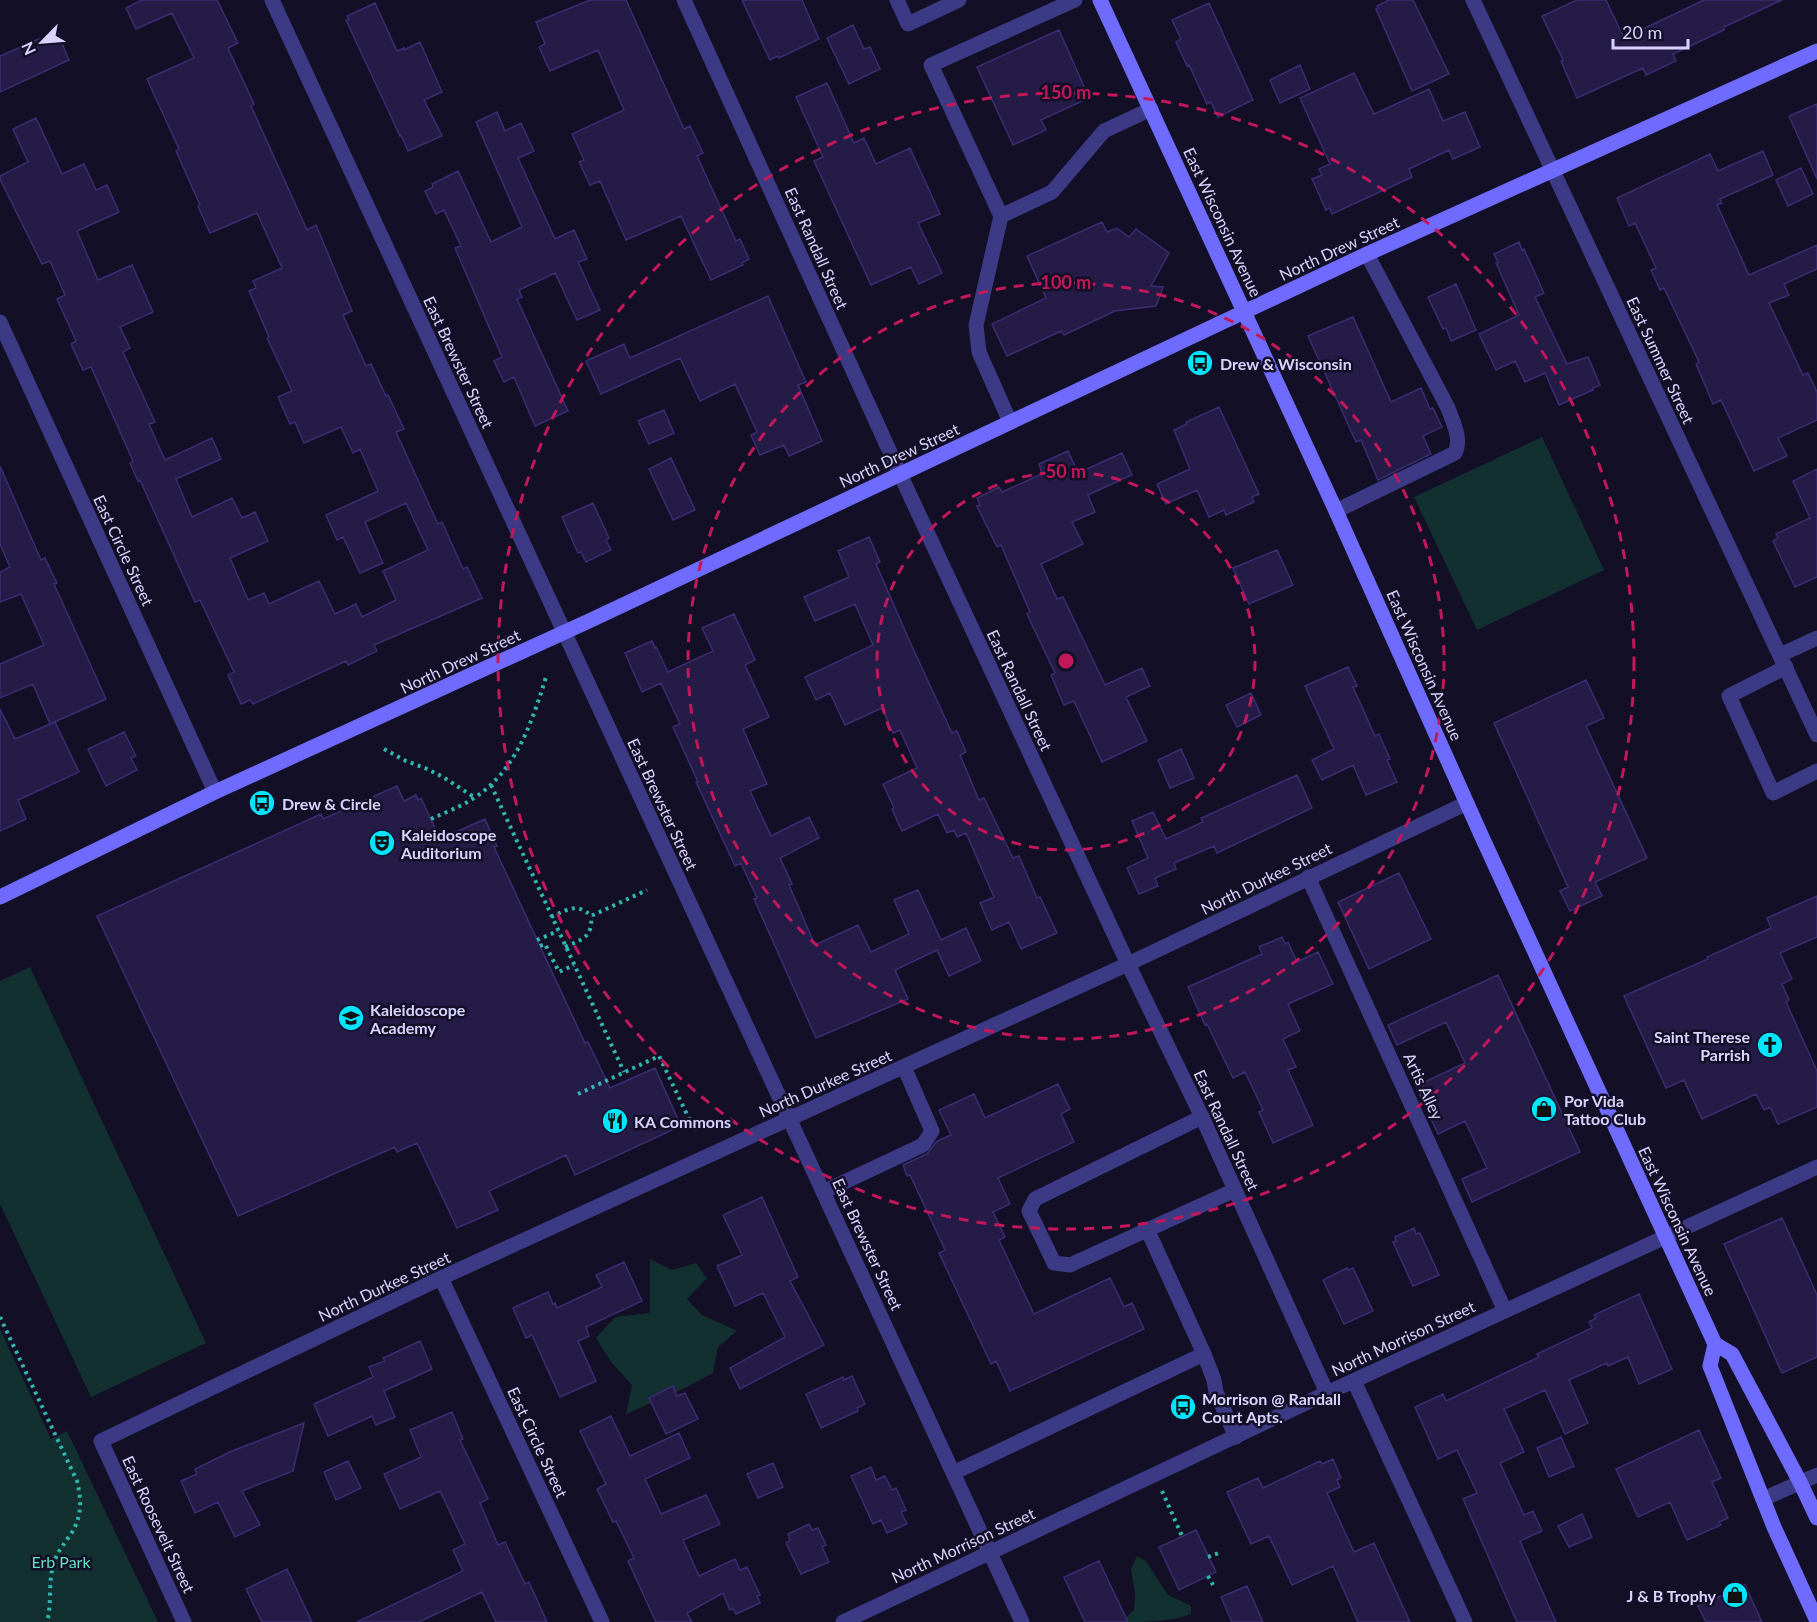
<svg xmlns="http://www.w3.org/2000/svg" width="1817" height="1622" viewBox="0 0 1817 1622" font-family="Lato,sans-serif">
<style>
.green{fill:#12302f}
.building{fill:#241b47;stroke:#3b2d73;stroke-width:1.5}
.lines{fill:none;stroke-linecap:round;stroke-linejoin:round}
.path{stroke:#2fb8b0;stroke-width:4;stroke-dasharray:3 4.5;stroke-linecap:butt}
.lane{stroke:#3d3a85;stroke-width:15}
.street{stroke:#3d3a85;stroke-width:15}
.secondary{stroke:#6f6bff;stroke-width:15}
.ring{fill:none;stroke:#c2185b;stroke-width:3;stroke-dasharray:10 8}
.labels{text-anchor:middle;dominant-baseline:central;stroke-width:5;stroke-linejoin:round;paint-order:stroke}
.street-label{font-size:16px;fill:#d9d4ff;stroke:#130f26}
.poi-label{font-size:16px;font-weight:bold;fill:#d9d4ff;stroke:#130f26;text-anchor:start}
.park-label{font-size:16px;fill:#5fe0c0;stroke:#130f26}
.centre{fill:#c2185b;stroke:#130f26;stroke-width:3}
.ring-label{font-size:18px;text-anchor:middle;font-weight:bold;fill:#c2185b;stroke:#130f26;stroke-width:5;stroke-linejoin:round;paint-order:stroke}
</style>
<rect width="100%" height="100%" fill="#130f26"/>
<path class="green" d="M1542,437L1604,570L1477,630L1414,497Z
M30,967L206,1343L91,1397L0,1204V981Z
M650,1259L672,1270L696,1263L707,1278L687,1299L702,1315L737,1331L718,1347L713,1373L687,1387L626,1414L632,1385L611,1362L596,1338L615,1317L650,1313Z
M0,1329L51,1439L67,1431L158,1622H0Z
M1137,1556L1146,1561L1168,1595L1191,1606V1614C1171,1622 1144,1622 1121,1622L1134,1610L1135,1593L1131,1569Z"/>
<path class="building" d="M142,0H217L238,43L228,48L254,104L251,106L307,230L316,225L352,311L343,315L366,366L371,364L386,396L388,395L404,429L396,432L438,524L442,522L463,569L467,567L482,598L374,645L377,651L348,665L346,661L253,704L250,700L241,704L228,675L234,672L200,600L195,602L140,480L138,481L130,463L133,461L91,367L83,370L71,344L76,341L57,299L65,295L50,261L42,264L0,179V176L28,162L13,129L36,118L62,174L84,164L96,190L107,185L119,212L77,231L98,280L132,265L153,312L120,327L130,348L123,352L155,422L149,424L165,460L212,438L221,459L176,479L192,517L232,498L242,518L255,512L268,541L230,558L248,600L264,593L269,604L319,581L335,614L356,604L362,617L396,600L383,571L428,550L406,503L365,522L383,563L360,573L343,537L337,540L326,515L378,491L360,449L353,453L341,427L304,443L295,422L290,424L278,397L292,391L267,338L269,337L249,291L256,288L253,281L282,268L257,213L210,233L198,206L200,205L176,151L179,149L147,79L194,58L172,13L136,29L126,8Z
M590,0H626L684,129L690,126L703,153L697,156L736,241L740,239L749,259L742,263L743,265L711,280L681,216L626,240L600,181L590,185L579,162L584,160L572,134L624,110L598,50L550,71L539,47L545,44L536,22Z
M742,0H802L819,39L779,58L778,56L770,60Z
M1389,0H1413L1449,74L1412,91L1376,9L1378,8L1377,6Z
M1577,0H1606L1624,38L1704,0H1782L1724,27V30L1673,54L1676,61L1646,75L1643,68L1577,98L1561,61L1563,60L1542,16Z
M375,3L397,51L404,48V50L420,42L442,92L424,100L442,136L408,151L401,135L400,136L346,20L349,19L347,16Z
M1209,3L1253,100L1218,117L1211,102L1207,104L1189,65L1187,66L1176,42L1181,39L1172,20Z
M853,25L864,49L870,47L880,69L849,84L827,38Z
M1059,30L1089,98L1041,120L1046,130L1013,145L977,67Z
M57,31L69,60L0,92V56Z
M1300,65L1310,89L1280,103L1270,80Z
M1354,73L1374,114L1429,89L1443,121L1465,112L1480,147L1453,159L1449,150L1409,169L1412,177L1332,214L1330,208L1326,210L1312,179L1322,175L1319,169L1330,164L1300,98Z
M827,83L854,143L864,138L876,164L910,148L940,214L918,223L942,273L919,284L911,267L871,285L814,161L823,157L796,97Z
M1817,104V179L1789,116Z
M497,112L505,131L521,123L534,151L518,158L555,239L574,230L587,259L578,262L600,310L577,320L555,273L519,290L522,297L517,299L568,411L535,426L514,377L504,382L494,361L502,357L455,248L461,246L444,210L436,214L425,191L433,187L432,184L458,171L491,242L522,227L476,122Z
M1763,151L1773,175L1720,199L1722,203L1717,205L1749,275L1817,245V269L1784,284L1789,295L1769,303L1803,375L1808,373L1817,392V420L1778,438L1787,456L1754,471L1721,400L1713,404L1696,364L1699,362L1664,288L1660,290L1651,270L1656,268L1635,223L1629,226L1617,198L1710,154L1718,171Z
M1801,168L1813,194L1788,206L1776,180Z
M1102,222L1107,232L1117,228L1129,237L1136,229L1169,253L1151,286L1163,287L1156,306L1115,311L1064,335L1061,331L1007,356L992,324L1046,298L1027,256Z
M1519,242L1522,250L1524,249L1544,293L1535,297L1567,364L1588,357L1600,385L1593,388V390L1559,405L1545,373L1525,382L1515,361L1496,370L1479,334L1519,315L1496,263L1498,262L1494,254Z
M1456,284L1476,330L1451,341L1446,328L1443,329L1428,297Z
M768,296L806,382L798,385L822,441L789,456L784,445L760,455L751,435L757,432L735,384L700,401L680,358L601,394L586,361L624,344L630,358Z
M1353,317L1391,402L1421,388L1430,409L1433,408L1442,427L1423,436L1431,454L1378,480L1361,440L1356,442L1308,336Z
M1219,407L1259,494L1252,497L1254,502L1226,515L1224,510L1209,517L1197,490L1166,504L1157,484L1190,469L1174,430L1187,424L1186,422Z
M664,410L674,433L649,444L638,421Z
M1068,451L1078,473L1122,453L1132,475L1088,495L1095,512L1072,522L1083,544L1041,564L1057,599L1063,597L1105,685L1142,668L1150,686L1126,697L1147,741L1102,762L1074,701L1064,705L1051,675L1055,673L1027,614L1030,612L1001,545L997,547L977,506L980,505L977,498L999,487L1002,492L1042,474L1039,464Z
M671,458L695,510L673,520L649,469Z
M0,466L41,560L45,558L57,583L54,584L106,699L50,724L33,684L0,698V664L44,645L21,594L0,602V572L10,567L0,544Z
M1817,469V577L1795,587L1773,541L1778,538L1776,534L1810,518L1793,481Z
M593,503L609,538L606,540L611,550L586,562L581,552L578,553L562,517Z
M869,537L880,562L876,564L910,642L952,733L957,731L966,752L960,755L979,800L984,798L1013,858L1019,856L1037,898L1040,897L1057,933L1021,949L1009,922L992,930L980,903L994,897L966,833L957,837L954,830L947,833L938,814L902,831L892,809L894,808L883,784L917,768L900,730L893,733L882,708L845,725L830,693L816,700L805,677L873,645L855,604L815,621L804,597L849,577L838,551Z
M1277,550L1293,585L1249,604L1233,568Z
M734,614L755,660L745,665L769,717L743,729L767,784L750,791L771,836L809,817L819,838L780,858L792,884L789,885L815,945L858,925L871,952L909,934L894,900L918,890L941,940L966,928L981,961L949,976L937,950L895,970L908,999L816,1038L754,899L757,898L741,863L735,866L696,782H698L673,727L680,724L661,683L642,692L625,653L652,641L655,648L656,647L668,672L713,651L702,628Z
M1348,667L1357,686L1353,687L1375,736L1379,734L1390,759L1387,760L1397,782L1366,795L1353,765L1322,780L1312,760L1334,749L1305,686Z
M1586,680L1604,718L1586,726L1647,858L1595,882L1602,896L1570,911L1560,891L1568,887L1494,723Z
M1251,693L1261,715L1237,727L1226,705Z
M0,709L15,739L55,722L79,772L18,800L26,819L0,831Z
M124,732L136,756L131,758L137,770L106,786L88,749Z
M1181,749L1194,778L1170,788L1158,760Z
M1297,775L1312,808L1217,853L1214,846L1174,863L1176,869L1155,878L1158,886L1139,894L1127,868L1148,858L1132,821L1153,812L1166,839L1203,822L1201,818Z
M397,786L404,801L416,795L418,800L421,798L440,839L485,819L497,846L494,847L585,1043L588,1042L610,1088L655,1068L681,1126L575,1175L566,1155L489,1191L498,1210L457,1228L417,1143L397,1152L395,1147L238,1216L97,916L321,814L323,819Z
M1399,873L1431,939L1369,969L1338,902Z
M1817,896V937L1780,953L1792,979L1782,984L1789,1000L1786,1002L1817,1071V1107L1778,1124L1770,1107L1764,1110L1756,1094L1702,1119L1684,1080L1666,1088L1624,996L1708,959L1707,957L1771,928L1767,918Z
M1282,937L1285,944L1288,942L1297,962L1318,952L1333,984L1288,1004L1300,1031L1283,1039L1296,1067L1288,1070L1313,1125L1273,1143L1259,1112L1263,1110L1245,1072L1233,1078L1207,1024L1205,1025L1188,987L1262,954L1259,947Z
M1498,975L1580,1152L1472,1202L1462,1179L1487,1168L1465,1121L1438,1134L1416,1086L1465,1063L1446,1022L1397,1045L1388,1025Z
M1058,1084L1070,1109L1061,1114L1074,1142L998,1178L1010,1204L993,1212L1005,1237L999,1240L1034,1314L1110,1278L1124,1307L1132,1303L1144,1329L1010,1391L996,1361L991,1364L939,1253L945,1250L910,1175L907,1176L903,1165L927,1154L937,1141L951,1135L939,1110L974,1094L985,1118Z
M762,1197L798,1277L790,1281L824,1345L740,1389L730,1368L785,1337L763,1293L735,1306L717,1266L742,1255L723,1215Z
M1782,1218L1817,1295V1357L1782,1373L1724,1244Z
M1414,1228L1416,1234L1420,1233L1439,1275L1413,1286L1393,1242L1396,1241L1395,1237Z
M624,1262L642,1301L586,1327L589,1336L578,1341L596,1381L560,1397L532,1335L526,1338L513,1308L548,1292L553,1304L555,1303L557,1308L602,1287L596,1275Z
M1347,1268L1348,1270L1353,1268L1373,1311L1344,1324L1323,1280Z
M1639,1294L1672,1369L1639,1384L1628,1357L1608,1366L1607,1363L1569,1380L1588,1423L1565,1434L1545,1390L1504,1409L1524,1452L1500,1463L1524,1515L1533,1511L1542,1531L1520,1541L1556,1622H1517L1463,1499L1477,1493L1457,1450L1438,1459L1415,1407L1443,1394L1446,1401L1539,1357L1537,1354L1592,1328L1589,1322L1596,1318L1594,1315Z
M420,1341L432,1369L384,1391L395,1417L376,1425L372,1416L328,1436L314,1404L373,1377L369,1367L385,1361L383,1358Z
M852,1376L865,1404L857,1408L858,1411L821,1428L806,1394L843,1377L844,1380Z
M673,1386L677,1396L685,1393L698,1419L666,1434L649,1398Z
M452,1412L463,1439L460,1440L488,1499L480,1503L498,1545L505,1542L525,1584L529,1582L547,1622H496L482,1592L419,1622H357L463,1571L453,1550L465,1544L440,1491L400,1509L384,1474L421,1457L410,1430Z
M611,1416L630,1456L679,1433L690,1458L645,1479L661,1514L706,1495L720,1524L683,1540L699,1576L735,1559L740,1570L747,1567L760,1595L757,1596L760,1603L736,1614L733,1608L730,1610L723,1593L687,1613L692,1622H656L628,1561L634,1558L616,1521L613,1522L597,1489L606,1484L580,1431Z
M304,1423L293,1471L242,1491L260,1525L235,1537L218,1502L195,1513L181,1481L197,1474L195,1469L232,1451Z
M1699,1430L1721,1478L1712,1482L1728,1518L1719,1522L1721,1525L1687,1540L1670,1502L1638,1517L1616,1469Z
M1561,1437L1574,1466L1549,1477L1537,1448Z
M1333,1459L1341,1478L1337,1480L1340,1487L1327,1493L1354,1552L1374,1543L1410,1622H1358L1333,1566L1292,1585L1269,1536L1251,1544L1227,1492L1258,1478L1263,1488L1320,1461L1322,1464Z
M348,1461L361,1488L336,1500L324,1472Z
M773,1463L783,1487L758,1498L747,1474Z
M871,1467L876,1480L885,1476L892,1490L896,1488L906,1510L901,1512L907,1524L887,1533L881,1520L873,1524L851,1476Z
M1582,1514L1592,1537L1569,1547L1558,1526Z
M809,1524L812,1530L818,1528L826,1545L822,1547L829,1562L801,1574L786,1543L790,1540L788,1534Z
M1196,1530L1216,1572L1179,1590L1159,1547Z
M1099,1561L1128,1622H1085L1064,1577Z
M287,1569L312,1622H262L246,1589Z
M1745,1585L1762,1622H1706L1698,1606Z
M1247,1586L1263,1622H1232L1221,1597Z"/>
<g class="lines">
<path class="path" d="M384,749L406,761L425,768L443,777L474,797
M491,785L624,1072
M431,819C446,812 463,806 477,796C517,768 532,722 546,677
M551,917C567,910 577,902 591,916L647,890
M537,940L558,931
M540,946L545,944L559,972L574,965
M565,947C582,939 593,938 591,916
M578,1094L659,1056L695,1131
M0,1317L77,1481C82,1502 82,1520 68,1538C60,1550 57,1552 53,1566C48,1585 52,1604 47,1622
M1162,1491L1182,1536
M1208,1557L1219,1553
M1208,1576L1213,1585"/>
<path class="lane" d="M897,0L908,24L959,0
M1001,216L931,65L1075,0
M1010,422L979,352L976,325L1001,216L1052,192L1104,131L1151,109
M1336,511L1455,453C1462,438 1453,423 1448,408L1367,254
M1786,667L1729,696L1773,793L1817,771
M1308,877L1505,1311
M1202,1117L1035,1199L1029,1211L1054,1263L1070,1265L1235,1190
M823,1192L923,1145L932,1131L904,1067
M1148,1231L1204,1354L1214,1380L1216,1392L1236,1437
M953,1473L1204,1354
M1763,1499L1817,1475"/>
<path class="street" d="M272,0L1022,1622
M684,0L900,474L1128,964L1202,1117L1327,1393
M1473,0L1817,735
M0,322L215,792
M1780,655L1817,638
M441,1278L602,1622
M1354,1381L1465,1622
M184,1622L101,1441L441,1278L1128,964L1467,803
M843,1622L1327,1393L1817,1167"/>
<path class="secondary" d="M1100,0L1336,511L1482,837L1715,1344L1732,1354L1800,1482L1817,1518
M0,897L215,792L589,621L1367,254L1817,51
M1715,1344L1710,1366L1774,1527L1817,1621"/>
</g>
<g class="ring">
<circle cx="1066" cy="661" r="189"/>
<circle cx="1066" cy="661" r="378"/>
<circle cx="1066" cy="661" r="568"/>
</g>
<defs>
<g id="bus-disc" transform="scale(1.35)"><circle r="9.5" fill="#00e5ff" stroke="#130f26"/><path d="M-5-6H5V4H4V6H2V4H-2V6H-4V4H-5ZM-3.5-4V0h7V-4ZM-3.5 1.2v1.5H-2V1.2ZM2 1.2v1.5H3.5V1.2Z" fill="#111"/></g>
<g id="theatre-disc" transform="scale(1.35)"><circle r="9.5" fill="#00e5ff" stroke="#130f26"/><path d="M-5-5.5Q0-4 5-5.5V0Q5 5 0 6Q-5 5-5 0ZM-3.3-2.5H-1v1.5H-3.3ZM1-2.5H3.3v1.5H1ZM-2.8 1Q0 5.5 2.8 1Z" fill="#111"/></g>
<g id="school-disc" transform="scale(1.35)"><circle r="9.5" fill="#00e5ff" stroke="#130f26"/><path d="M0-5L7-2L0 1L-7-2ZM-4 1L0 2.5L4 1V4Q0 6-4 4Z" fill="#111"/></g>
<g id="church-disc" transform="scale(1.35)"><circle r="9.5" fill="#00e5ff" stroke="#130f26"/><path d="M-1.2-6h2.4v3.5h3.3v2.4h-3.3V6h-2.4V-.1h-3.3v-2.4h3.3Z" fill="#111"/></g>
<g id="shop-disc" transform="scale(1.35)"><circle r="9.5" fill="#00e5ff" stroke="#130f26"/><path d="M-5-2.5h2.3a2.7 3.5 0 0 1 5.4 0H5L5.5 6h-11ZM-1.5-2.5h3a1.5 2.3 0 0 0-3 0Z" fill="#111"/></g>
<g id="restaurant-disc" transform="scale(1.35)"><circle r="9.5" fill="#00e5ff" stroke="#130f26"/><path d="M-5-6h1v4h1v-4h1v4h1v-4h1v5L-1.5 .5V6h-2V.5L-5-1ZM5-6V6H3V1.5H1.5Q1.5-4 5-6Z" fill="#111"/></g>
</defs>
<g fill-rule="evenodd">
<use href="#bus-disc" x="1200" y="363"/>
<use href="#bus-disc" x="262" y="803"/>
<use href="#theatre-disc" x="382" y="843"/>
<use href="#school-disc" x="351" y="1018"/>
<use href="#church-disc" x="1770" y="1045"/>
<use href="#shop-disc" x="1544" y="1109"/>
<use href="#restaurant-disc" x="615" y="1121"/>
<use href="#bus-disc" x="1183" y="1407"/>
<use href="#shop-disc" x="1735" y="1595"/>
</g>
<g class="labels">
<g class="street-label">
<text transform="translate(1223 222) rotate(65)">East Wisconsin Avenue</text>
<text transform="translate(817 248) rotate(66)">East Randall Street</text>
<text transform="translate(1339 248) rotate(-25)">North Drew Street</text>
<text transform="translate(1661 360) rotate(65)">East Summer Street</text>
<text transform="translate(459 362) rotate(65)">East Brewster Street</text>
<text transform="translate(899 455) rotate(-25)">North Drew Street</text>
<text transform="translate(124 550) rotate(65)">East Circle Street</text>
<text transform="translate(460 661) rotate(-25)">North Drew Street</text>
<text transform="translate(1425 665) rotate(66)">East Wisconsin Avenue</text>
<text transform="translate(1020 690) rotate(65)">East Randall Street</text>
<text transform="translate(663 804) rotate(65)">East Brewster Street</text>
<text transform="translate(1266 878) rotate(-26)">North Durkee Street</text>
<text transform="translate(825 1083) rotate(-24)">North Durkee Street</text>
<text transform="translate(1424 1086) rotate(65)">Artis Alley</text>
<text transform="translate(1227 1130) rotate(65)">East Randall Street</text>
<text transform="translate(1678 1221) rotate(65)">East Wisconsin Avenue</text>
<text transform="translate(868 1244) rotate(65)">East Brewster Street</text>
<text transform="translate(384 1286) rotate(-25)">North Durkee Street</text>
<text transform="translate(1403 1338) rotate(-25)">North Morrison Street</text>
<text transform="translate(538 1442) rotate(65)">East Circle Street</text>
<text transform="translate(159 1524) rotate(65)">East Roosevelt Street</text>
<text transform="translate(963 1545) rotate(-25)">North Morrison Street</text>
</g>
<g class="poi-label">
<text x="1220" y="363">Drew &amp; Wisconsin</text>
<text x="282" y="803">Drew &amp; Circle</text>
<text x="401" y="834">Kaleidoscope<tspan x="401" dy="18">Auditorium</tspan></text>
<text x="370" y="1009">Kaleidoscope<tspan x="370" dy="18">Academy</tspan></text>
<text x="1750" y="1036" text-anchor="end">Saint Therese<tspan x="1750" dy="18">Parrish</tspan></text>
<text x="1564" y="1100">Por Vida<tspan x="1564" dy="18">Tattoo Club</tspan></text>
<text x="634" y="1121">KA Commons</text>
<text x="1202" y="1398">Morrison @ Randall<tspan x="1202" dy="18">Court Apts.</tspan></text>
<text x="1716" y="1595" text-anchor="end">J &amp; B Trophy</text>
</g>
<g class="park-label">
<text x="61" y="1561">Erb Park</text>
</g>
</g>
<circle cx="1066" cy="661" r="9" class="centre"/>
<g class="ring-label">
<text x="1066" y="99">150 m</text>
<text x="1066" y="289">100 m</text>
<text x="1066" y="478">50 m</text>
</g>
<g transform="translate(42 42) rotate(245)" stroke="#130f26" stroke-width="4.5" paint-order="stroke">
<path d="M0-4.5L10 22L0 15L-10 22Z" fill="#d9d4ff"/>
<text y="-9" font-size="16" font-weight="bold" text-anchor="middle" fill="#d9d4ff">N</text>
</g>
<path d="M1613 39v9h75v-9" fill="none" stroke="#d9d4ff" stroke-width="3"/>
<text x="1622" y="39" font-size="18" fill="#d9d4ff" stroke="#130f26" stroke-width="4.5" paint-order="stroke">20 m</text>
</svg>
